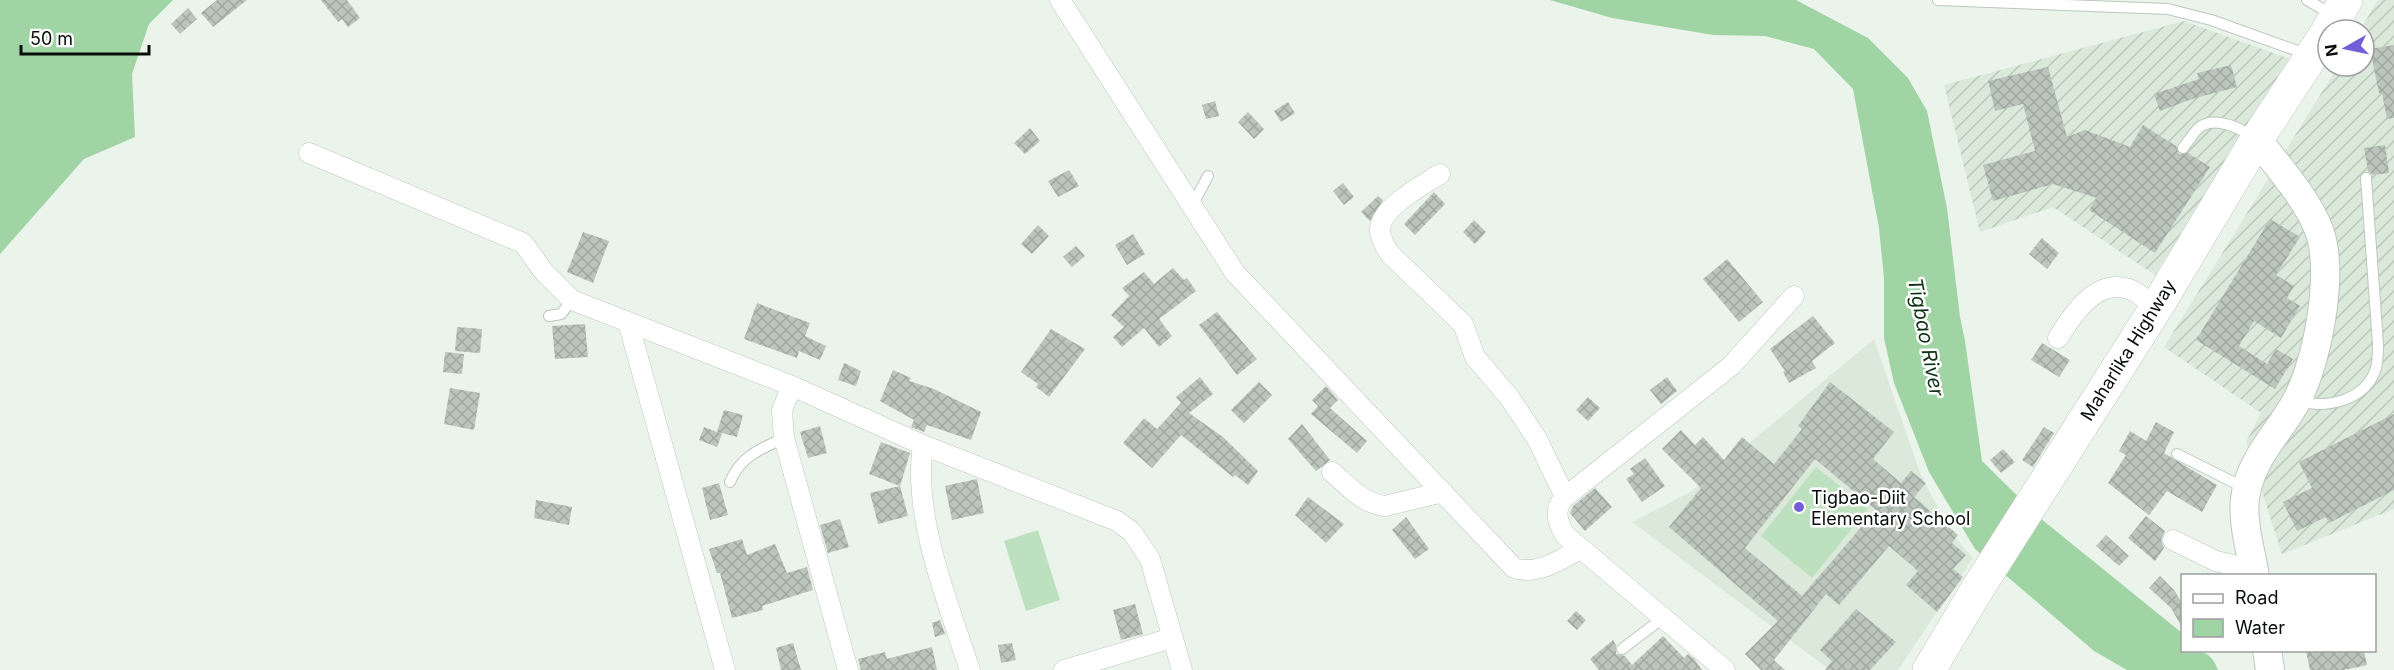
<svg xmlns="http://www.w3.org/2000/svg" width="2394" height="670" viewBox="0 0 2394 670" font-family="Inter,sans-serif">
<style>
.built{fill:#dae9da}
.industrial{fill:url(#industrial-furrows)}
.garden{fill:#bde1bf}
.water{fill:#a1d4a4}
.building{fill:url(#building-cross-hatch);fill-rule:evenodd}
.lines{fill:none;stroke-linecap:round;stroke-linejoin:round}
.service-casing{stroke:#bec7be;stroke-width:12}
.minor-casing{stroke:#bec7be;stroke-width:21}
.secondary-casing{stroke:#bec7be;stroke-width:30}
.trunk-casing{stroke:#bec7be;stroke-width:34}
.service{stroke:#fff;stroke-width:10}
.minor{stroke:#fff;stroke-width:20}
.secondary{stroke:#fff;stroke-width:28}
.trunk{stroke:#fff;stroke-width:33}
.poi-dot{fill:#715ed8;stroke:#fff;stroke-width:2}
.labels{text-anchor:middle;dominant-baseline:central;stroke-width:5;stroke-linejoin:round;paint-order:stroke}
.street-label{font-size:18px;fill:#090d0a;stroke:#fff}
.poi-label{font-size:18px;fill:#090d0a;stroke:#fff;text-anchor:start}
.water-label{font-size:20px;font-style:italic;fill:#0e3314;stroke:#fff}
</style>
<defs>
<pattern id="industrial-furrows" width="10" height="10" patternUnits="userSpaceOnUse" patternTransform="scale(1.5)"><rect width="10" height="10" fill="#dae9da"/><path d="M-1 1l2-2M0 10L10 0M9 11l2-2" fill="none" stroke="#bac7ba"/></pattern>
<pattern id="building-cross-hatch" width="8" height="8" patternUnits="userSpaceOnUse" patternTransform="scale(1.5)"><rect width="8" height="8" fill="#bbc5bc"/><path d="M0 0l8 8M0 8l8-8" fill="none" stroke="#9fa8a0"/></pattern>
</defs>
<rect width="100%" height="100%" fill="#eaf4eb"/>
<path class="built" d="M1874,339L1920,473L1949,530L1973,558L1898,670H1830L1632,522L1692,491Z"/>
<path class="industrial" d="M2378,0H2394V509L2282,554L2246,442L2261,413L2164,347L2338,66H2364V30H2360Z
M2184,21L2290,59L2155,275L2053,207L1980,232L1944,85Z"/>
<path class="garden" d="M1816,467L1868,509L1812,578L1761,536Z
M1038,530L1060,600L1026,611L1004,541Z"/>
<path class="water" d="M0,0H173L149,24L132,74L135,137L84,159L0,254Z
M1550,0H1796L1868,38L1908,78L1927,111L1947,208L1960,317L1965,341L1982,461L2040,518L2182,633V650C2202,651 2211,651 2218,670H2127L2094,651L1975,549L1929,472L1894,383L1884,338V278L1879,228L1853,89L1814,49L1765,36L1713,35L1612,18Z"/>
<path class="building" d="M217,0H247L213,27L201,13Z
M321,0H347L360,18L348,27L342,19L338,22Z
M188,8L197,19L180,34L171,24Z
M2394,45V118L2387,119L2382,93H2379L2370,49Z
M2231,65L2237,87L2192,99L2160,111L2154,94L2199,79L2197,73Z
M2048,67L2067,137L2085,130L2130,147L2143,125L2176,146L2179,154L2188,153L2210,167L2155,253L2089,210L2097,198L2053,184L1993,201L1983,165L2035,151L2023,104L1995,111L1988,81Z
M1215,101L1219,116L1206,119L1202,105Z
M1288,102L1295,113L1281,122L1274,111Z
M1248,112L1264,129L1254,139L1238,122Z
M1030,128L1040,141L1025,154L1014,143Z
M2385,145L2389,173L2373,175L2368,171L2364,148Z
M1069,170L1079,186L1058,197L1048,181Z
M1343,183L1354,197L1344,205L1333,191Z
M1434,192L1445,204L1415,235L1404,224Z
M1378,196L1383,200L1370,221L1361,212Z
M2270,219L2300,237L2276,275L2294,286L2287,298L2300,306L2281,338L2254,321L2239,346L2267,364L2276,349L2293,359L2275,389L2196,340Z
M1474,220L1486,232L1475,244L1463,232Z
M1038,225L1049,236L1032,254L1021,244Z
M583,232L609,241L593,283L567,272Z
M1133,234L1145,254L1127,265L1115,245Z
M2042,238L2059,253L2047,269L2029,254Z
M1076,246L1085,256L1072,267L1063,257Z
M1727,259L1763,302L1739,322L1703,279Z
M1173,268L1184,280L1187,278L1196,291L1159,319L1172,336L1159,347L1144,328L1122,347L1113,337L1124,327L1111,315L1129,296L1122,288L1144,272L1154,284Z
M757,303L810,323L805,336L826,346L820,360L799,351L797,358L744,339Z
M1217,312L1257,359L1237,375L1199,325Z
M1813,316L1835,343L1812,361L1816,368L1789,383L1783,372L1785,371L1770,349Z
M585,324L588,357L555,359L552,326Z
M457,327L482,329L480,353L455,351Z
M1051,329L1085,349L1049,397L1036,387L1038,384L1021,372Z
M2042,343L2070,360L2059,377L2031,360Z
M445,352L464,354L462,374L443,372Z
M844,363L861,371L856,386L838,380Z
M893,370L911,378L909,381L934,389L981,412L971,440L927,425L924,432L911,427L914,420L880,401Z
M1200,377L1213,394L1189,413L1223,437L1258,471L1248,485L1235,475L1233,477L1181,435L1152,468L1123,443L1144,418L1157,429L1181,403L1176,397Z
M1667,377L1677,391L1661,404L1650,390Z
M1259,382L1272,395L1244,423L1231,410Z
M1830,382L1894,432L1873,459L1901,483L1911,471L1926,483L1914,497L1958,535L1952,543L1966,555L1953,569L1963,577L1937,612L1906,585L1918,571L1889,546L1839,605L1826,594L1774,660L1785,670H1761L1745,654L1778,621L1669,527L1701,488L1662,449L1681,430L1695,445L1703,437L1724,460L1742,437L1774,464L1802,429L1798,426ZM1815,459L1876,510L1802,596L1745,548Z
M1326,386L1338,400L1330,408L1367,441L1357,453L1311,414L1318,406L1312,400Z
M450,388L480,393L474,430L444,424Z
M1588,397L1600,408L1588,421L1576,410Z
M724,410L743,415L737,437L718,432L722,434L717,447L699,440L704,427L717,432Z
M2394,414V490L2329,523L2326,517L2297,531L2283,502L2312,488L2299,462Z
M2156,422L2174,432L2164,453L2217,485L2202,512L2167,491L2149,515L2108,483L2126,455L2119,451L2130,431L2146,441Z
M1302,424L1330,460L1316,471L1288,439Z
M820,426L827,453L808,458L800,432Z
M2044,427L2054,433L2033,467L2022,460Z
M881,442L910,453L900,486L869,474Z
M2003,449L2015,462L2001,473L1990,460Z
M1645,458L1665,486L1642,502L1626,479L1634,474L1630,469Z
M977,479L984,513L952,520L945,486Z
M719,483L728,515L710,520L702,488Z
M900,486L908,516L878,524L870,493Z
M1595,488L1612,507L1585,531L1570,513L1573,506Z
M1308,497L1344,524L1326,543L1295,515Z
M536,500L572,507L569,525L534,518Z
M2146,516L2165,531L2161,540L2164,548L2155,561L2128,538Z
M1406,517L1429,549L1415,559L1392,530Z
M840,519L849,547L828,553L820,525Z
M2106,535L2129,556L2119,566L2096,546Z
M742,539L747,555L775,544L787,573L807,567L813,590L762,606L763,610L732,618L720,573H717L709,549Z
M2160,576L2174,590L2182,603V627L2171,608L2149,588Z
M1135,604L1143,634L1121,640L1113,610Z
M1856,609L1896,642L1870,670H1825L1832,661L1820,650Z
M1576,611L1586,620L1577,630L1567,621Z
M940,620L945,634L935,637L932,623Z
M1663,636L1684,658L1688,654L1694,659L1702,670H1599L1590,659L1613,640L1616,645V654L1625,656L1632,665Z
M793,643L801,670H781L776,648Z
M1012,643L1016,660L1001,663L998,645Z
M932,647L937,670H861L858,659L885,652L887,659Z
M2306,651H2364L2367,665L2344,670H2310Z"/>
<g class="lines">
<g class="service-casing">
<path id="service" d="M1938,0L2168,9L2211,20L2309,55
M2307,0L2333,15
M2183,148C2188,142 2194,131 2201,126C2218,116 2241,129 2255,138
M1193,204L1208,176
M549,316L561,314L572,300
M2297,401C2326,409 2366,401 2376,368C2378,361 2378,352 2378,344L2366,178
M2177,454L2247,489
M730,482C740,457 760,449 784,438
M1622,649L1663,618"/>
</g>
<g class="minor-casing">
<path id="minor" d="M1060,0L1235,273L1514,568C1535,576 1563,559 1580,549
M309,153L523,243L544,272L572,300L792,386L923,445C912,516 948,603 970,670
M1440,174C1423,185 1378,208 1380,232C1381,240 1386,248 1390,254L1463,324L1475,357L1509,397L1537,439L1565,497
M628,322L725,670
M2058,338C2073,314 2096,278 2129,289C2139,292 2148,302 2156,308
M792,386L782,410L784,438L848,670
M923,445L1117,521L1132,532L1150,559L1182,670
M1332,472C1348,486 1362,503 1385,506L1443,492
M2173,540L2216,561L2254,570
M1064,670L1172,638
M1725,670L1565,535C1557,522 1553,509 1565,497L1731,366L1794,296"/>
</g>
<g class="secondary-casing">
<path id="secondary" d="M2255,576C2251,552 2242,522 2245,499C2249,462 2275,437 2293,407C2317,368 2335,273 2319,230C2306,197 2279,168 2257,139
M2267,650L2270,670"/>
</g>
<g class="trunk-casing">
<path id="trunk" d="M2328,30L2346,0
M1929,670L1978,588L2156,308L2257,139L2328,31"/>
</g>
<use href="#service" class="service"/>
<use href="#minor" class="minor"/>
<use href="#secondary" class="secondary"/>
<use href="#trunk" class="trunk"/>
</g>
<circle class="poi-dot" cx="1799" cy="507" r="6"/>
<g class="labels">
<g class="street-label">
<text transform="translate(2128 350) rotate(-58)">Maharlika Highway</text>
</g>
<g class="poi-label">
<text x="1811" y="497">Tigbao-Diit<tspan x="1811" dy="21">Elementary School</tspan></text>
</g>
<g class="water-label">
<text transform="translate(1926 337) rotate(79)">Tigbao River</text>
</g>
</g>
<rect x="2181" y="574" width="195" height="78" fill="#ffffff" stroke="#9d9e9d" stroke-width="1.5"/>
<rect x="2193" y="594" width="30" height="9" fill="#ffffff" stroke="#9d9e9d" stroke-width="1.5"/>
<text x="2235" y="604" font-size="18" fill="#090d0a">Road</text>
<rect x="2193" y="619" width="30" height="18" fill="#a1d4a4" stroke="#9d9e9d" stroke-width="1.5"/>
<text x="2235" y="634" font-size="18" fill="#090d0a">Water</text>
<g transform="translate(2346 48) rotate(261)"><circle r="28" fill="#ffffff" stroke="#9d9e9d" stroke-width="1.5"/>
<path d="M0-4.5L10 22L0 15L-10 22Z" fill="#715ed8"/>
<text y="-9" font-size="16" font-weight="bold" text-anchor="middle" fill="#090d0a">N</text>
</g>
<path d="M21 45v9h128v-9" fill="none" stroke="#090d0a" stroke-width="3"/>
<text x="30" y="45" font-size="18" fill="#090d0a" stroke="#ffffff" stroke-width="4.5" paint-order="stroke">50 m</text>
</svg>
